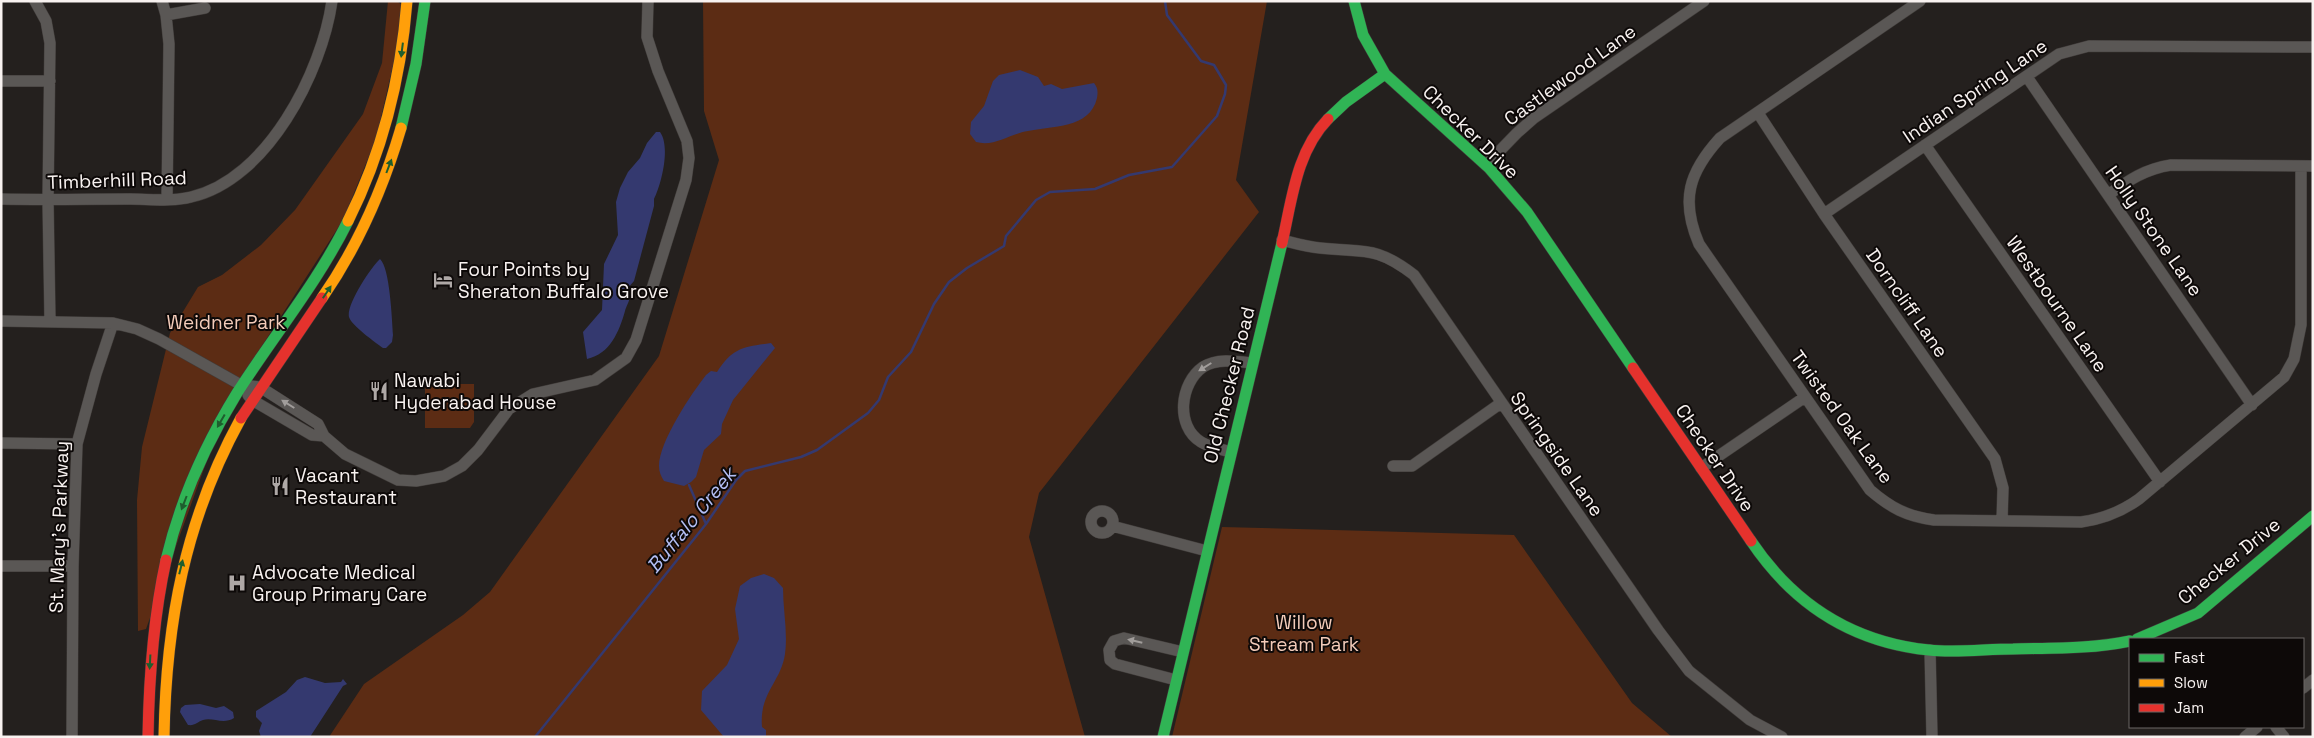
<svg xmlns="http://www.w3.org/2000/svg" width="2314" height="738" viewBox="0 0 2314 738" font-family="'Space Grotesk',sans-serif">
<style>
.green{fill:#5c2c14}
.water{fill:#34396f}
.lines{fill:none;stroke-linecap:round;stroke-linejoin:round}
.stream{stroke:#34396f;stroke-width:2.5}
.street-casing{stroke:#403c3a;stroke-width:12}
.fast-casing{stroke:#403c3a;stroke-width:12}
.slow-casing{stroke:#403c3a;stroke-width:12}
.jam-casing{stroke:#403c3a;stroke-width:12}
.street{stroke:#5a5755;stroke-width:11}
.fast{stroke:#30b455;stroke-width:11}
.slow{stroke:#ff9f0a;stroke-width:11}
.jam{stroke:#e5322d;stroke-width:11}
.oneway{fill:#1e5e2e}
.oneway2{fill:#a19d9b}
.labels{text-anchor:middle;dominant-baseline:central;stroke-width:4;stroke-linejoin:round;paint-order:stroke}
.street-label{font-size:19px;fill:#f8f2f0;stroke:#0d0908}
.poi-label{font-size:19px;fill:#f8f2f0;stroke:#0d0908;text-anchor:start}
.park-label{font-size:19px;fill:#f3cbb9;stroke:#0d0908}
.water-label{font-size:20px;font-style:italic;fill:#b3bef4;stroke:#0d0908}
</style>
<rect width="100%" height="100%" fill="#24201e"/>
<path class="green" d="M388,1H397L403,6L400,35L376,139L343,220L231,394L146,629L138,631L137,500L142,447L170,333L198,287L222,275L261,245L295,210L363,114L382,63Z
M703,1H1267L1236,180L1259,212L1039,493L1029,537L1085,737H329L364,684L463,615L490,592L659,356L719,160L704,111Z
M425,384H474V422L470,428H425Z
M1222,527L1514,535L1632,703L1672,737H1172Z"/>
<path class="water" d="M1020,70L1038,77L1044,86L1051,84L1062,89L1094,83C1098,88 1098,92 1097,98C1090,129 1051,126 1028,131C1009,134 995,147 976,142L970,134L971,122L984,106L993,81L999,75Z
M656,132H660C671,147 661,185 654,199V206L634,281L628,288C628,291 630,293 630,296C630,300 626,307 625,311C619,332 610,354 587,359L583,332L602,310L604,264L618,235L616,202L620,188L628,172L640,158L647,143Z
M380,259C390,268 392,320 393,335L392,342L386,348H383C376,343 351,325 349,317C346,305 371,267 380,259Z
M771,343L775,348L733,400L722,424L721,434L704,450L696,477L691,482L684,486L664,481C661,476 659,472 659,466C659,442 691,394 706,375L711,371L717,372C733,347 744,347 771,343Z
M764,574L774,578L783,588C783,610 788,633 785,654C781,682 759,693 762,727L766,730V737H724L701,710L702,691L727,665L739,639L735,609L740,586L751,578Z
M305,677L325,683L341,682L343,679L347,684L343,686L310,737H261L259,731L262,723L256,717V711L286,692L297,680Z
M200,704L216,708L224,706L233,712L234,718C223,725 213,717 203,720C197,722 195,726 188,725L180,712L181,708L185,705Z"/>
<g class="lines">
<path class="stream" d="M689,485L706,524
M535,737L706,524L736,480L745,471L801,457L817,450L868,413L879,400L888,377L911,352L934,304L949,282L967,268L1004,246L1006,236L1036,200L1050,192L1095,189L1129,175L1172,167L1217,116L1225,94L1226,85L1214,65L1201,61L1167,15L1165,1"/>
<g class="street-casing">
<path id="street" d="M35,1L46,21L50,43L48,200L50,321
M162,1L166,15L169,44L167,199
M1920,1L1720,138C1689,172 1680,200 1699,244L1870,490C1891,508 1906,516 1934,520L2081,522C2103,519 2121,512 2139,499L2284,377L2294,359L2301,325V166
M166,15L205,8
M2027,77L2252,405
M1,81H50
M1758,113L1824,214L1995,459L2003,488L2002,521
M1925,145L2160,482
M1486,165L1517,133L1534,118L1704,1
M2108,195C2129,180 2145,169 2171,165L2313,166
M1,199C44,200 87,199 130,199C149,199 172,202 191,197C267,180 322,72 332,1
M1824,214L2059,54L2089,46L2313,47
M1282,240C1294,243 1307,247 1320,248C1364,253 1375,245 1414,275L1658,630L1689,671L1750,720L1782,737
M1,321L113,323L137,329L159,339L241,385L260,387L318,424L324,436L345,454L398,480L416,481L444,476L462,466L478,450L509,409L533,394L595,380L626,358L636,340L686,180L689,158L687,141L658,71L647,37L648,1
M248,395L252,400L312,435L324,436
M1,443L77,444
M1230,452C1221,449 1209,447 1201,442C1175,426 1180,383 1203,367C1217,358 1236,361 1252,363
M1393,466H1412L1501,403
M1701,468L1805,397
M1091 522a11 11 0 1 1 22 0a11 11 0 1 1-22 0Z
M1112,526L1207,551
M1,566H73
M1930,650L1932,737
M1176,680L1115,664L1110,660L1109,650L1114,641L1124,638L1183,652
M2303,688L2313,680
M2276,727L2284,737
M72,737L73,566L77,444L96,374L113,323
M2245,737L2257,727"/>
</g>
<g class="fast-casing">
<path id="fast" d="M1354,1L1363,35L1385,74L1489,168L1527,212L1633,368
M1328,119L1346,102L1385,74
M401,128L416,64L425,1
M1751,541C1794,605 1852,642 1929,650C1956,653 1986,649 2013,649C2052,648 2091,649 2130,641
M166,560C180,501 205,445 237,393C274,335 318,282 348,221
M2137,639L2198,613L2313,516
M1163,737L1282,243"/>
</g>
<g class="slow-casing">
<path id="slow" d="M348,221C383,151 401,78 407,1
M322,298C358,246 383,189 401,128
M164,737C166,622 185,520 241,418"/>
</g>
<g class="jam-casing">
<path id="jam" d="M1282,243C1292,200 1296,152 1328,119
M1633,368L1751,541
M241,418L322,298
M148,737C149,677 153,619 166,560"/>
</g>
<use href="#street" class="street"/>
<use href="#fast" class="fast"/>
<use href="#slow" class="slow"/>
<use href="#jam" class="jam"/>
</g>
<defs><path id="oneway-solid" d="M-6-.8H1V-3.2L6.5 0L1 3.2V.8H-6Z" transform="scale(1.25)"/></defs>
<g class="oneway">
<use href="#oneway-solid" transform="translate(402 50) rotate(97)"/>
<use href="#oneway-solid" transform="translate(389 166) rotate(-69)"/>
<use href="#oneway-solid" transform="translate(327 292) rotate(-56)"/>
<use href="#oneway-solid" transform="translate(221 421) rotate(120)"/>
<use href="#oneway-solid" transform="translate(184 503) rotate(111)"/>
<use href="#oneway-solid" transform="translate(181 567) rotate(-76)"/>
<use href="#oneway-solid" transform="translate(150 662) rotate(93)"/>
</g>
<g class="oneway2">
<use href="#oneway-solid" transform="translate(1205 367) rotate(148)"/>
<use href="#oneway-solid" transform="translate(288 404) rotate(-148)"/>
<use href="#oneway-solid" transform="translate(1135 641) rotate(-167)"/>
</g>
<defs>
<g id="hotel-bare" transform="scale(1.5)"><path d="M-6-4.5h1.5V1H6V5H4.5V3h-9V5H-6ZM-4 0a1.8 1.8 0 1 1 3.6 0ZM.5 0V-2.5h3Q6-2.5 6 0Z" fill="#aea8a6" stroke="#0d0908" stroke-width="2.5" paint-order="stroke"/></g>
<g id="restaurant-bare" transform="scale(1.5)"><path d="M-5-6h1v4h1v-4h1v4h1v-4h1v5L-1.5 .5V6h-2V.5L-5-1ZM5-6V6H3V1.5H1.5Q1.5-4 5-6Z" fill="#aea8a6" stroke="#0d0908" stroke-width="2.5" paint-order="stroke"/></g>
<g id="hospital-bare" transform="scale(1.5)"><path d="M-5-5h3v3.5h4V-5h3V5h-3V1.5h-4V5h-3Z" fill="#aea8a6" stroke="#0d0908" stroke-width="2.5" paint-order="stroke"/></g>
</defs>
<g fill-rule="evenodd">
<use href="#hotel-bare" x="443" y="280"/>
<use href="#restaurant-bare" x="379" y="391"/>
<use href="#restaurant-bare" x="280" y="486"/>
<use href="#hospital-bare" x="237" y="583"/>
</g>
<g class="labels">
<g class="street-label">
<text transform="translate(1570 75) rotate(-36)">Castlewood Lane</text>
<text transform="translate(1975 91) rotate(-34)">Indian Spring Lane</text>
<text transform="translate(1471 132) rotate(44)">Checker Drive</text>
<text transform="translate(117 180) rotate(-2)">Timberhill Road</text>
<text transform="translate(2154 231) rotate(55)">Holly Stone Lane</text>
<text transform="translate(1907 303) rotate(55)">Dorncliff Lane</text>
<text transform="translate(2057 304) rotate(55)">Westbourne Lane</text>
<text transform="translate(1229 385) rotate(-76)">Old Checker Road</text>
<text transform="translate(1842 417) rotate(54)">Twisted Oak Lane</text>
<text transform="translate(1557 454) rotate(55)">Springside Lane</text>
<text transform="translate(1715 458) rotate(56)">Checker Drive</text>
<text transform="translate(59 527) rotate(-88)">St. Mary's Parkway</text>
<text transform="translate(2229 561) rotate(-39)">Checker Drive</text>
</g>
<g class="poi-label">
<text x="458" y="269">Four Points by<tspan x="458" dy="22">Sheraton Buffalo Grove</tspan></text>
<text x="394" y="380">Nawabi<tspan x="394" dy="22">Hyderabad House</tspan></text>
<text x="295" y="475">Vacant<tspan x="295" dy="22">Restaurant</tspan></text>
<text x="252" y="572">Advocate Medical<tspan x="252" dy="22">Group Primary Care</tspan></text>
</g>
<g class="park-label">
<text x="226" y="322">Weidner Park</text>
<text x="1304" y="622">Willow<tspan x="1304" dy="22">Stream Park</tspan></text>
</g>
<g class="water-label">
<text transform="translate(691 520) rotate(-51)">Buffalo Creek</text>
</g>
</g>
<rect width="2314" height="738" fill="none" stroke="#f8f2f0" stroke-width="5"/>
<rect x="2129" y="638" width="175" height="90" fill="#0d0908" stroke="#6b6665"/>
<rect x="2139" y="654" width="25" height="8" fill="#30b455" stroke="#6b6665"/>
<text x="2174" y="663" font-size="15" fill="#f8f2f0">Fast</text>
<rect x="2139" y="679" width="25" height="8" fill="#ff9f0a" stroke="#6b6665"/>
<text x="2174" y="688" font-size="15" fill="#f8f2f0">Slow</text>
<rect x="2139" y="704" width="25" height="8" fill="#e5322d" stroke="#6b6665"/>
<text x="2174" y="713" font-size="15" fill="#f8f2f0">Jam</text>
</svg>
